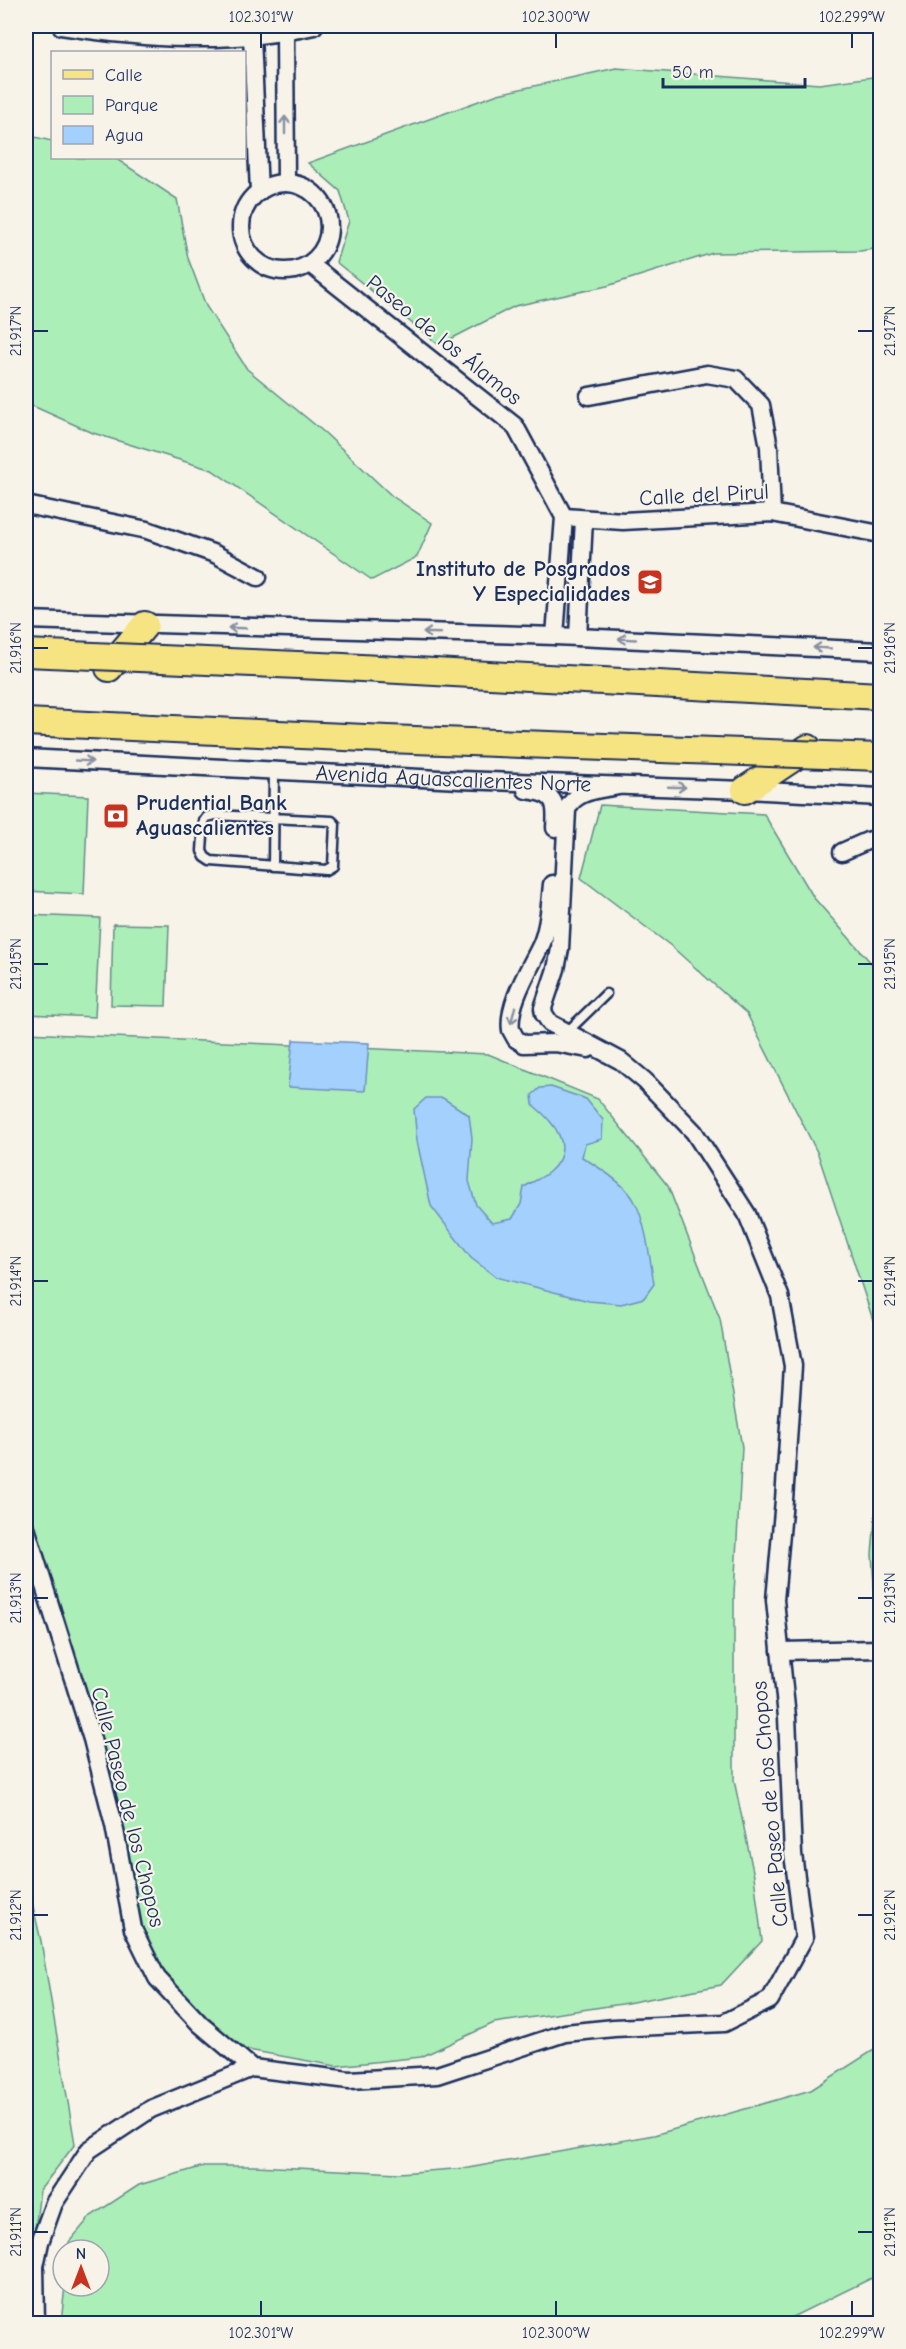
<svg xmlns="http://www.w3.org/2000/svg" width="906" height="2349" viewBox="0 0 906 2349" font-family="'Comic Neue',sans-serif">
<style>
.green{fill:#aceeb7;stroke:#648e8a;stroke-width:1.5}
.water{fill:#a4d0fe;stroke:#6d90be;stroke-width:1.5}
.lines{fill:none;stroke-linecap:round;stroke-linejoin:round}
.service-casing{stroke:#1b2f5e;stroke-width:13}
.minor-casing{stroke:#1b2f5e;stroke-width:21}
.primary-casing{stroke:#1b2f5e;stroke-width:30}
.service{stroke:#f7f3e8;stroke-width:8}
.minor{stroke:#f7f3e8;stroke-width:16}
.primary{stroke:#f6e381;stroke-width:26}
.primary-bridge-casing{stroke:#1b2f5e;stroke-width:30;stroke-linecap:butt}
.primary-bridge{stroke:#f6e381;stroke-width:26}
.oneway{stroke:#8991a3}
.ticks{fill:none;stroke:#1b2f5e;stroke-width:2}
.labels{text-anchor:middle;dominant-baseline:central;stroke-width:4.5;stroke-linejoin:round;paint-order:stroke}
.street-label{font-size:22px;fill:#1b2f5e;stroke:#f7f3e8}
.poi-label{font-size:22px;font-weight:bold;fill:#1b2f5e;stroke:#f7f3e8;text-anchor:end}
.neatline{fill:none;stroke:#1b2f5e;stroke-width:2}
.ticks-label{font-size:15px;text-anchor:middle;fill:#1b2f5e}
</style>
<rect width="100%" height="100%" fill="#f7f3e8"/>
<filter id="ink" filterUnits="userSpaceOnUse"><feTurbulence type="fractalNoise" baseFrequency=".0167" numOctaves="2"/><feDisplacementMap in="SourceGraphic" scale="12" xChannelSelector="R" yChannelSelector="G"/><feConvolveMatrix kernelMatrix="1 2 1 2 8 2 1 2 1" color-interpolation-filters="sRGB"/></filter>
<g filter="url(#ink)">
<path class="green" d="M616,68L819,84L880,76V248L860,251L713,253L607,286L515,306L439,345L336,262L349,221L340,191L308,163L498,94Z
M26,135L52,141V158H115L177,199L188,258L206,306L247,369L325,433L392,496L432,523L417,557L372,580L212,470L93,433L26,403Z
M26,793L88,796L84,894L26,891Z
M600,805L764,814L814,898L880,973V1421L875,1326L818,1154L747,1014L671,946L581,878Z
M26,915L100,918L95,1017L26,1014Z
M113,924L169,925L166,1006L111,1005Z
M26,1033L488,1054L598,1099L668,1186L720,1319L742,1447L734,1594V1780L754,1876L762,1941L721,1985L622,2004L494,2023L421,2057L336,2066L243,2049L177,1997L135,1917L85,1694L26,1504V1328L31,1263L26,1193Z
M880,1461V1630H877L872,1554Z
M26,1876L41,1941L75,2144L40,2190L30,2271L32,2324L26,2323Z
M880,2046V2274L780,2323H61L65,2286H99V2250H68L69,2242L91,2216L139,2185L204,2166H255L399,2173L468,2168L654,2135L811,2090Z"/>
<path class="water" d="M293,1040L369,1043L365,1091L288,1087Z
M551,1087L586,1099L603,1120L602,1139L585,1144L582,1157C597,1166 627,1185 635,1202C646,1223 650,1260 654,1284L644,1298L621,1304L589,1301L496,1277L471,1258L431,1206L417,1141L414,1109L426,1098H443L469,1115L472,1138L469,1181L476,1205L492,1223L512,1219L521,1204L524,1187C532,1182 542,1178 549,1172C577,1148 554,1122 533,1105L532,1095L540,1088Z"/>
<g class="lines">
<g class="service-casing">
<path id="service" d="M215,815L332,821L335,824L333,866L326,870L211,861L205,857L202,851L204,821L207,817Z
M273,866L274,770
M567,1032L606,994"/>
</g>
<g class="minor-casing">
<g id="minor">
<path d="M61,26C146,39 230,45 314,26"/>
<path d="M279,26L285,32L286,183"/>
<path d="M255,28L252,37L259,192"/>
<circle cx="285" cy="227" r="44"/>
<path d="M310,264L515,426L564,517L555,636"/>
<path d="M589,396L707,374L736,379L761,405L769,447L772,513"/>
<path d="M26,505L147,530L215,554L258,577"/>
<path d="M564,517L623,521L772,513L880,534"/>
<path d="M26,620L555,636L880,651"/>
<path d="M578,637L584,519"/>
<path id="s1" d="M26,758L460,780L745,790L880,797"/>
<path d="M526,790C555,793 557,801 555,828"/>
<path d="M842,852L867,841L880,838"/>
<path d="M552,884C550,904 549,924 542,943C531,967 507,1003 511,1030L516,1039L524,1044L555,1043L588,1049"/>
<path d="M26,1528L92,1739L114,1825L133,1929L157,1978L200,2024L252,2068L349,2080L437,2075L565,2033L614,2028L724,2023L770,2000L804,1938L793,1854L787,1717L775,1600L784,1500L793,1366L780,1296L747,1214L694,1132L645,1081L621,1061L550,1023L544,1014L543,1008L556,969L560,949L567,810C574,790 600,790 618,786"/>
<path d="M780,1651L880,1649"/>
<path d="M36,2324L35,2266L40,2242L54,2203L89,2150L151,2109L252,2068"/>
</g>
</g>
<g class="primary-casing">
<path id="primary" d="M109,668L145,625
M745,790L808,748"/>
</g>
<use href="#service" class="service"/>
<use href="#minor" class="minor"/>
<use href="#primary" class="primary"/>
<g class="primary-bridge-casing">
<path id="primary-bridge" d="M26,653L343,667L880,696
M26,722L387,739L880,757"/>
</g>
<use href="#primary-bridge" class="primary-bridge"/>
</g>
<defs><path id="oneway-shaft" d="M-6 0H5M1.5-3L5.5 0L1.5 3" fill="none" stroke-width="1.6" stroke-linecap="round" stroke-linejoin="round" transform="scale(1.5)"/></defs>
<g class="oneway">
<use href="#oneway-shaft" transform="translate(285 125) rotate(-90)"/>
<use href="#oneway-shaft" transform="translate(237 628) rotate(-178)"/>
<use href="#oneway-shaft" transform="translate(432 633) rotate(-178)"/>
<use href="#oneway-shaft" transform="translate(627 639) rotate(-177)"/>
<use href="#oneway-shaft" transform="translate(822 648) rotate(-177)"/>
<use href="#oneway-shaft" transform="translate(84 761) rotate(3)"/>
<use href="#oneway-shaft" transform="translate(677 787) rotate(2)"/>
<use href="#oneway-shaft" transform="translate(513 1015) rotate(104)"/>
</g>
</g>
<path class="ticks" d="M261,33V48M556,33V48M852,33V48M33,331H48M858,331H873M33,648H48M858,648H873M33,964H48M858,964H873M33,1281H48M858,1281H873M33,1598H48M858,1598H873M33,1915H48M858,1915H873M33,2232H48M858,2232H873M261,2301V2316M556,2301V2316M852,2301V2316"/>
<defs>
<g id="university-square" transform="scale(1.35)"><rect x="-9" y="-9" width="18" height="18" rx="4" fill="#c8321e" stroke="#f7f3e8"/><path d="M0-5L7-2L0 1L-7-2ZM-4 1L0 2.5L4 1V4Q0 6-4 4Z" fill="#fff"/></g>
<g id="bank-square" transform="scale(1.35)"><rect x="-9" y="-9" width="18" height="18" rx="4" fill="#c8321e" stroke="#f7f3e8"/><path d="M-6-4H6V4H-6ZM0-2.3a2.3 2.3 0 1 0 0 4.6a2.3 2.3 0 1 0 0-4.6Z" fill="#fff"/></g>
</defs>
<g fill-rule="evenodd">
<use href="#university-square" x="650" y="582"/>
<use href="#bank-square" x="116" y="816"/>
</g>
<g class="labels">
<g class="street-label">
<text transform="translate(444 340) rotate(39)">Paseo de los Álamos</text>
<text transform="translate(704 495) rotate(-3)">Calle del Pirul</text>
<text stroke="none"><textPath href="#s1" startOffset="428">Avenida Aguascalientes Norte</textPath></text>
<text transform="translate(770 1804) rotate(-95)">Calle Paseo de los Chopos</text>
<text transform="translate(128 1807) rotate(76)">Calle Paseo de los Chopos</text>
</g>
<g class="poi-label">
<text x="630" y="569">Instituto de Posgrados<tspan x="630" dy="25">Y Especialidades</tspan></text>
<text x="136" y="803" text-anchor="start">Prudential Bank<tspan x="136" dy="25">Aguascalientes</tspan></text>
</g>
</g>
<rect width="906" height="2349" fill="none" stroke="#f7f3e8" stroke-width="66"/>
<rect x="51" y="51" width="195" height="108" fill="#f7f3e8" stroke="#9fa5b1" stroke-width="1.5"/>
<rect x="63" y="70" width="30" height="9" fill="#f6e381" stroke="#9fa5b1" stroke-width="1.5"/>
<text x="105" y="81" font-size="18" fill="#1b2f5e">Calle</text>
<rect x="63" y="96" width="30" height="18" fill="#aceeb7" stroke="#9fa5b1" stroke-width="1.5"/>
<text x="105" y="111" font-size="18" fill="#1b2f5e">Parque</text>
<rect x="63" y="126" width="30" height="18" fill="#a4d0fe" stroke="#9fa5b1" stroke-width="1.5"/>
<text x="105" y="141" font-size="18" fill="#1b2f5e">Agua</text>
<g transform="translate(81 2268)"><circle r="28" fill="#f7f3e8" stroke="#9fa5b1" stroke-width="1.5"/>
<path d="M0-4.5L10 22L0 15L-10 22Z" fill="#c8321e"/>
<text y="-9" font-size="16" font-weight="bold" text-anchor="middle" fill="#1b2f5e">N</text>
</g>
<path d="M663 78v9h142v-9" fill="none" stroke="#1b2f5e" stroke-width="3"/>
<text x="672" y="78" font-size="18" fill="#1b2f5e" stroke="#f7f3e8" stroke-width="4.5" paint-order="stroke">50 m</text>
<rect x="33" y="33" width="840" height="2283" class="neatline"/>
<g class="ticks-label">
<text x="261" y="22">102.301°W</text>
<text x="556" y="22">102.300°W</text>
<text x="852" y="22">102.299°W</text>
<text transform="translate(16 331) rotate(-90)" y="5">21.917°N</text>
<text transform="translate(890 331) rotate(-90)" y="5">21.917°N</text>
<text transform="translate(16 648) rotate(-90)" y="5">21.916°N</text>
<text transform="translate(890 648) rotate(-90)" y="5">21.916°N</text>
<text transform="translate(16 964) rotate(-90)" y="5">21.915°N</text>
<text transform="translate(890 964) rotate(-90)" y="5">21.915°N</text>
<text transform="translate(16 1281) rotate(-90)" y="5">21.914°N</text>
<text transform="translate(890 1281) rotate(-90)" y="5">21.914°N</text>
<text transform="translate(16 1598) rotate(-90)" y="5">21.913°N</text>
<text transform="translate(890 1598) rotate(-90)" y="5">21.913°N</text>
<text transform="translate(16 1915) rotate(-90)" y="5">21.912°N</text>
<text transform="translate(890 1915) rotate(-90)" y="5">21.912°N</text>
<text transform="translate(16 2232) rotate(-90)" y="5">21.911°N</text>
<text transform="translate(890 2232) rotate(-90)" y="5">21.911°N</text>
<text x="261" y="2338">102.301°W</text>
<text x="556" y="2338">102.300°W</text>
<text x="852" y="2338">102.299°W</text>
</g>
</svg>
